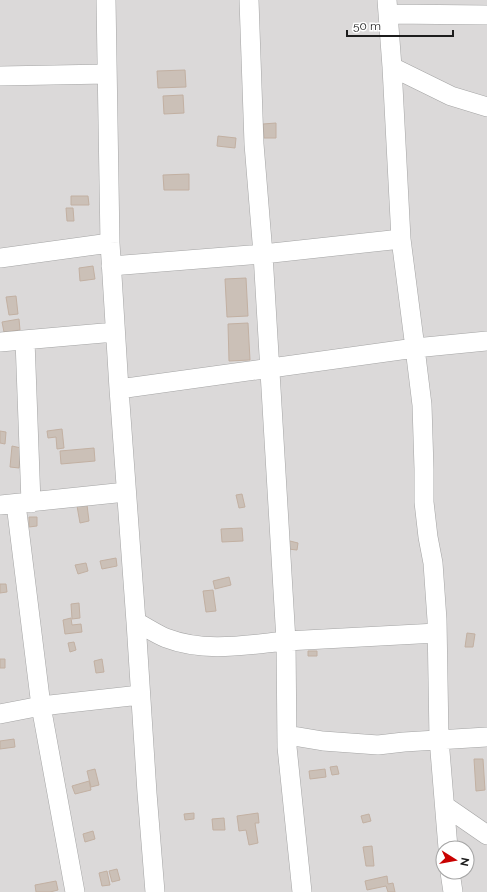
<svg xmlns="http://www.w3.org/2000/svg" width="487" height="892" viewBox="0 0 487 892" font-family="Raleway,sans-serif">
<style>
.residential{fill:#dbd9d9;fill-rule:evenodd}
.building{fill:#cbc0b7;stroke:#c2b0a2}
.lines{fill:none;stroke-linecap:round;stroke-linejoin:round}
.minor-casing{stroke:#a4a4a4;stroke-width:20}
.minor{stroke:#fff;stroke-width:19}
</style>
<rect width="100%" height="100%" fill="#efeae1"/>
<path class="residential" d="M0,0H487V892H0ZM443,848H467V872H443Z"/>
<path class="building" d="M185,70L186,87L158,88L157,71Z
M183,95L184,113L164,114L163,96Z
M276,123V138H264L263,124Z
M218,136L236,138L235,148L217,146Z
M189,174V190H164L163,175Z
M71,196H88L89,205H71Z
M66,208H73L74,221H67Z
M93,266L95,279L80,281L79,268Z
M246,278L248,316L227,317L225,279Z
M16,296L18,314L9,315L6,297Z
M19,319L20,330L4,332L2,322Z
M248,323L250,360L229,361L228,324Z
M62,429L64,448L57,449L56,437L48,438L47,431Z
M0,431L6,432L5,444L0,443Z
M12,446L21,448L19,468L10,467Z
M94,448L95,461L61,464L60,451Z
M242,494L245,507L239,508L236,495Z
M87,505L89,521L80,523L77,506Z
M29,517H37V526L29,527Z
M242,528L243,541L222,542L221,529Z
M290,541L298,543L297,550L288,549Z
M116,558L117,566L102,569L100,561Z
M86,563L88,571L78,574L75,565Z
M229,577L231,585L215,589L213,581Z
M0,584H6L7,592L0,593Z
M213,590L216,611L206,612L203,591Z
M79,603L80,618L72,619L71,604Z
M71,618L72,625L81,624L82,632L65,634L63,620Z
M467,633L475,634L473,647H465Z
M74,642L76,650L70,652L68,643Z
M308,651H317V656H308Z
M0,659H5V668H0Z
M102,659L104,672L96,673L94,661Z
M14,739L15,747L0,749V741Z
M474,759H483L485,790L476,791Z
M337,766L339,774L332,775L330,767Z
M95,769L99,785L91,787L87,771Z
M325,769L326,777L310,779L309,771Z
M89,781L91,790L75,794L72,786Z
M194,813V819L185,820L184,814Z
M258,813L259,823H255L258,843L249,845L246,830L239,831L237,816Z
M369,814L371,821L363,823L361,816Z
M224,818L225,830H213L212,819Z
M93,831L95,839L85,842L83,834Z
M372,846L374,866H366L363,847Z
M117,869L120,880L112,882L109,871Z
M107,871L110,885L102,886L99,873Z
M387,876L388,884L393,883L395,892H388L386,886L367,890L365,881Z
M56,881L58,890L50,892H36L35,885Z"/>
<g class="lines">
<g class="minor-casing">
<path id="minor" d="M106,0L110,243L119,389L136,622C146,627 156,634 166,638C205,653 246,645 286,641L287,747L302,892
M249,0L254,144L263,254L401,239L415,348L487,341
M387,0L392,67L401,239
M389,14L487,15
M392,67L451,96L487,107
M0,76L107,74
M0,258L110,243
M111,266L263,254L286,641L437,633
M25,340L31,503
M0,342L115,332
M119,389L415,348L422,405L424,469V502L428,537L433,563L437,620L439,739L448,848
M16,504L41,706L75,892
M0,505L126,492
M136,622L147,793L155,892
M0,714L41,706L140,695
M287,735L323,741L378,745L404,742L487,737
M445,806L487,835
M450,872L453,892"/>
</g>
<use href="#minor" class="minor"/>
</g>
<g transform="translate(455 860) rotate(101)"><circle r="19" fill="#ffffff" stroke="#a5a5a5"/>
<path d="M0-3L7 15L0 10L-7 15Z" fill="#c90100"/>
<text y="-6" font-size="11" font-weight="bold" text-anchor="middle" fill="#1d1d1d">N</text>
</g>
<path d="M347 30v6h106v-6" fill="none" stroke="#1d1d1d" stroke-width="2"/>
<text x="353" y="30" font-size="12" fill="#1d1d1d" stroke="#ffffff" stroke-width="3" paint-order="stroke">50 m</text>
</svg>
